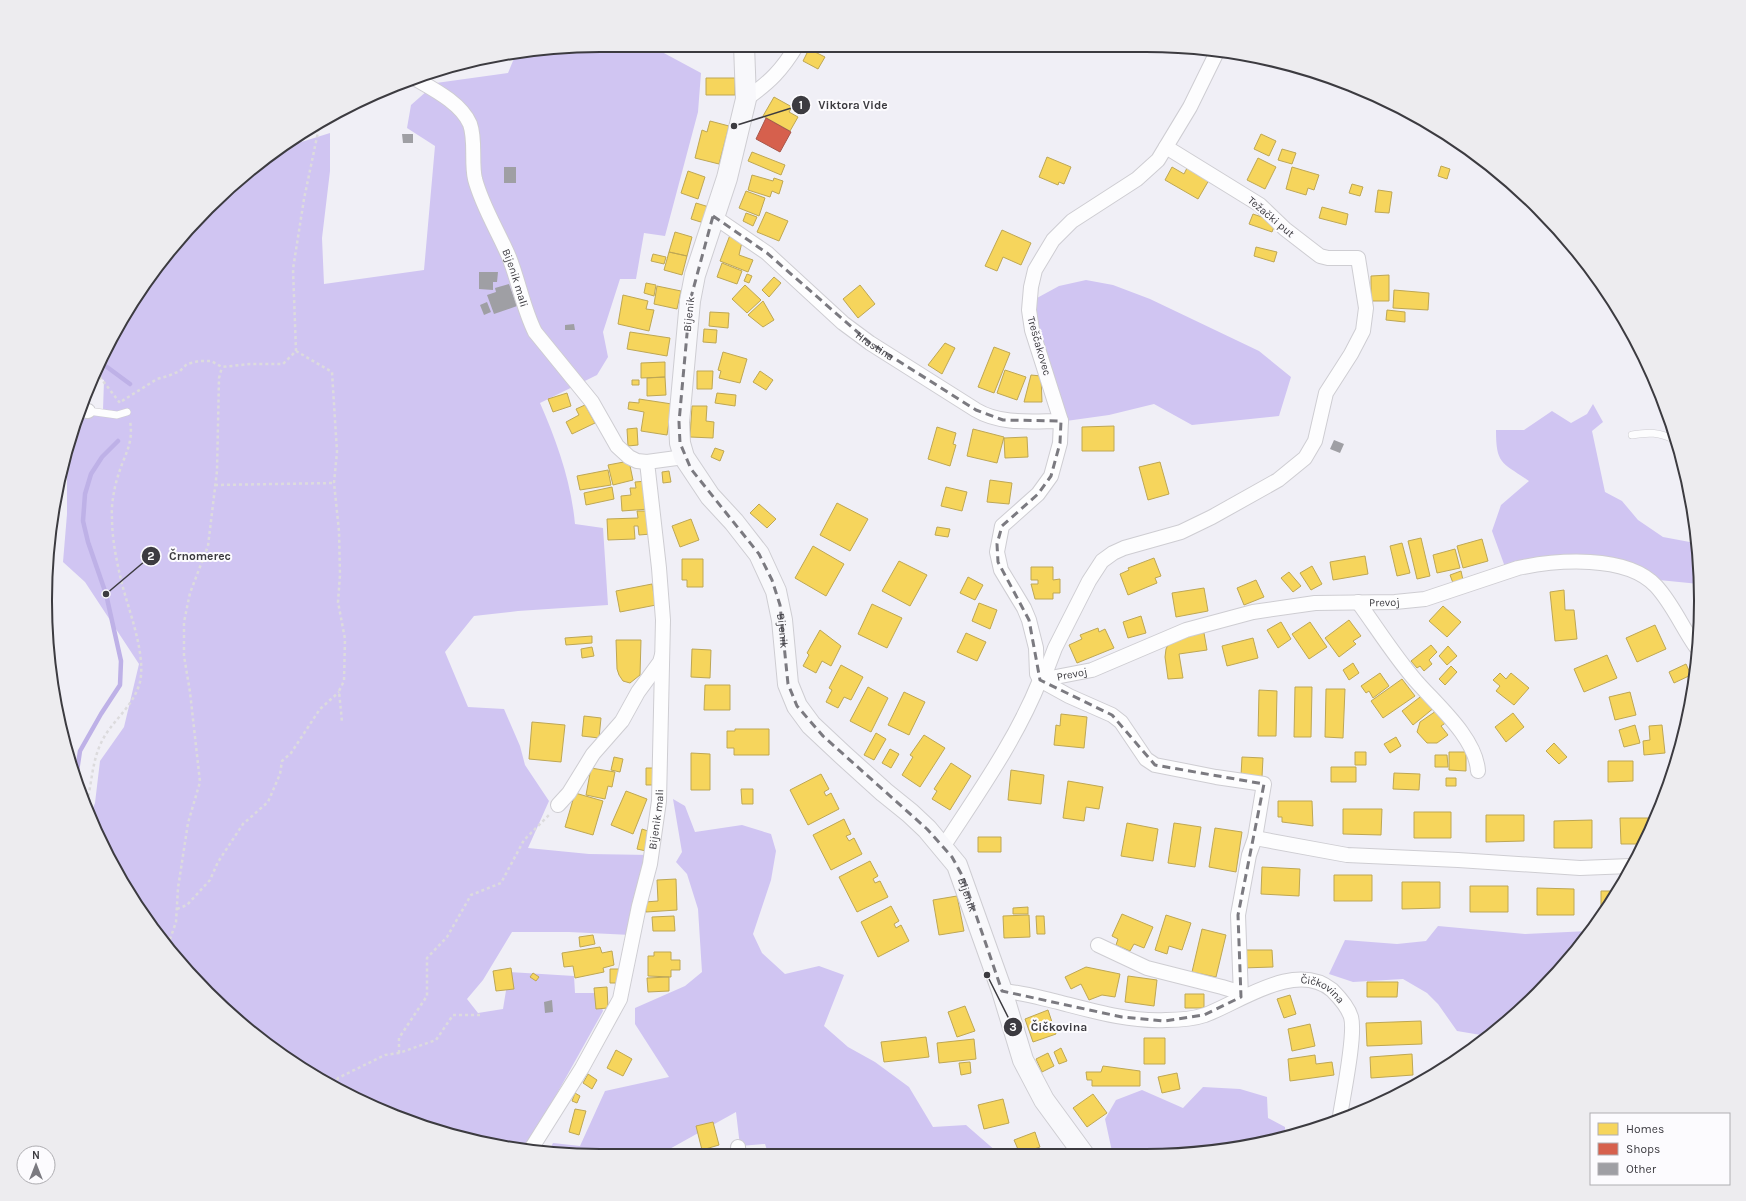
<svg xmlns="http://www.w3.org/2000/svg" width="1746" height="1201" viewBox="0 0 1746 1201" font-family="Karla,sans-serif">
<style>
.forest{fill:#d0c5f2}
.homes{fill:#f6d55c;stroke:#bea754}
.shops{fill:#d6604d;stroke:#a85549}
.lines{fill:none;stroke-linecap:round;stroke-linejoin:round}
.stream{stroke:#beb1e7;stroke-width:4.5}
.building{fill:#9f9fa4}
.lane-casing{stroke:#cecdd2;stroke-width:8}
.street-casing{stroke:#cecdd2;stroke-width:16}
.secondary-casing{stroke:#cecdd2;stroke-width:22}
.path{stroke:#dcdbdd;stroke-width:2.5;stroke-dasharray:3 3;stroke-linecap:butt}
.lane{stroke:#fdfdfe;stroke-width:7}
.street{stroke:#fdfdfe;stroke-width:14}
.secondary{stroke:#f8f8fb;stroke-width:20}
.marked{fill:none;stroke:#7b7a80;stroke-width:3;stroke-dasharray:8 5;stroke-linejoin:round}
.labels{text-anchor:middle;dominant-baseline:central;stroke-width:4;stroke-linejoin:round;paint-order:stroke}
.street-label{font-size:11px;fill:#3c3b40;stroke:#fcfbfe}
.rim{fill:none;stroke:#3c3b40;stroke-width:2}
.leader{fill:none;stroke:#3c3b40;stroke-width:1.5}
.callout-dot{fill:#3c3b40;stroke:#fcfbfe;stroke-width:1.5}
.mark-label{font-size:12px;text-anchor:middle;font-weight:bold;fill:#fff}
.callout-label{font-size:12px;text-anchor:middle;font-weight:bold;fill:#3c3b40;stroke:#fcfbfe;stroke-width:4;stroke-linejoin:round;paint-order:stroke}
</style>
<rect width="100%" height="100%" fill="#f0eff6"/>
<path class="forest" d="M601,45H649L701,73L698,112L665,236L644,233L636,279H620L603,332L608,357L597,375L540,403C557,442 571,481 575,524L603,528L608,605L518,611L474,616L445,652L468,707L504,709L520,746L525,765L549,801L528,848L589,854L651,855L631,935L569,932H512L483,980L467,999L478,1013L503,1009L509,972L574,976L575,993H597L603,1011L526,1149L492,1145L388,1114L292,1062L208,993L139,909L102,846L91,813L95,803L100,761L124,727L139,664L85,582L63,562L67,514V476L73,449L72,444L80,414L103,410L104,380L94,376L138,292L183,234L282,148L330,133V171L322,238L324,284L424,270L435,146L407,128L411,105L436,83L508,73L515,56Z
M1086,280L1113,285L1150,299L1259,351L1291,377L1279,416L1192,425L1154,404L1109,415L1066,421L1034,316L1037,298L1059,286Z
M1593,404L1603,422L1592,431L1605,492L1622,501L1638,520L1663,537L1695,543L1699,584L1659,580L1625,561L1505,567L1492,531L1501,505L1529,481C1502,462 1496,465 1496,430H1524L1552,411L1571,423L1587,414Z
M673,799L685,806L695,832L742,825L771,834L776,851L771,880L753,934L762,953L785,974L819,966L844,975L824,1026L848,1047L875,1062L909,1087L933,1127L966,1125L997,1152L1013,1156H769L765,1144L740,1146L736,1112L657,1156H601L549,1151L553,1143L580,1146L605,1091L669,1077L635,1024V1008L685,986L702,972L698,909L687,874L676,862L682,852Z
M1438,926L1525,934L1589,931L1538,993L1487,1036L1457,1031L1438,1004L1427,993L1403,979L1353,982L1329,974L1345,940L1397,944L1426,941Z
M1203,1087L1240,1089L1267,1097L1268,1118L1285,1127V1135L1254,1145L1146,1156H1113L1105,1119L1116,1100L1142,1090L1183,1108Z
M1397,1091H1404L1391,1099L1377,1104L1379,1097Z"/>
<path class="homes" d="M773,45H783L782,50L779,51L773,48Z
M809,49L825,57L818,69L803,61Z
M706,78H735V95H706Z
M774,97L792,107L789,112L798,117L790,131L763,116Z
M710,121L729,126L719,164L695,158L702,130L707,132Z
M1261,134L1276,141L1269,156L1254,149Z
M1282,149L1296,153L1292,164L1278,160Z
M752,152L785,165L781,175L748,161Z
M1047,157L1071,167L1064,184L1059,182L1058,185L1039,177Z
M1258,158L1276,167L1265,189L1247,180Z
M1441,166L1450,169L1447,179L1438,176Z
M1172,167L1184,174L1187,168L1209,180L1198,199L1165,180Z
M1292,167L1319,175L1314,190L1308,188L1306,195L1286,189Z
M688,171L705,177L698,199L681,193Z
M752,175L773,181L774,178L783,181L779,194L772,191L770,197L748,190Z
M1352,184L1363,187L1360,196L1349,193Z
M1378,190L1392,192L1389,213L1375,212Z
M746,191L765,198L759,216L739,208Z
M696,203L709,207L704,223L691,219Z
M1322,207L1348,214L1346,225L1319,218Z
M766,212L788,221L779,241L757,232Z
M746,213L757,217L753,226L743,221Z
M1253,214L1276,222L1272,232L1249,224Z
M1002,230L1031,243L1021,265L1003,257L997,271L985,266Z
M675,232L692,237L687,256L669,252Z
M730,235L742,242L739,255L753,260L748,272L720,261Z
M1256,247L1277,252L1274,262L1254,256Z
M669,252L687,256L682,275L664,270Z
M653,254L666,257L664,264L651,261Z
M722,263L742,271L737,284L717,277Z
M747,274L752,276L749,283L744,281Z
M1389,275V301H1371V276Z
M774,277L781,283L769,297L762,290Z
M646,283L656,285L654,296L644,293Z
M745,285L761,300L747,313L732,299Z
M860,285L875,304L858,318L843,299Z
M657,286L681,291L677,309L654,304Z
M1394,290L1429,293L1428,310L1393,308Z
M623,295L648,301L646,309L654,310L649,331L618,324Z
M763,301L774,320L763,327L748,315Z
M1387,310L1405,312V322L1386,320Z
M710,312L729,313L728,328L709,326Z
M704,329L717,330L716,343L703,342Z
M630,332L670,338L667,356L627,349Z
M945,343L955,348L942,374L928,365Z
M994,347L1010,353L994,393L978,387Z
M723,352L747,359L740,383L719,378L721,371L718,370Z
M665,362V377L641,378V363Z
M1005,370L1026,377L1017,400L997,393Z
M697,371H713L712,389H697Z
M760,371L773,380L766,390L753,382Z
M1031,375L1041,376L1042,402H1024Z
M665,377L666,395L647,396V378Z
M632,380H639V385H632Z
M567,393L571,406L553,412L548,399Z
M717,393L736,395L735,406L715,403Z
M639,399L672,404L667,435L641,431L644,412L628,409L629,402L639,403Z
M585,405L595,423L572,434L566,422L579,415L576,409Z
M692,406H707L706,421L714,422L713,438L690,437Z
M1114,426V451H1082V427Z
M937,427L956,433L953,444L956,445L950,466L928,459Z
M637,428L638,445L628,446L627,429Z
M973,429L1004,437L997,463L967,456Z
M1027,437L1028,457L1005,458L1004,438Z
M715,448L724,451L720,461L711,457Z
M629,461L633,480L613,485L608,465Z
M1160,462L1169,494L1148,500L1139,467Z
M608,470L611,485L580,490L577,476Z
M669,471L671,482L663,483L662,472Z
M990,480L1012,483L1009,504L987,502Z
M647,481L649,509L622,511L621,496L631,495L630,488H636L635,482Z
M612,487L614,499L586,505L584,493Z
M946,487L967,492L962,511L941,506Z
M837,503L868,519L850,551L820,535Z
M759,504L776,519L767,528L750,513Z
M637,511H649L651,534L639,535L638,526H634L635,539L608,540L607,519L638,518Z
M691,519L699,540L680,547L672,526Z
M937,527L950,529L948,537L935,535Z
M1421,538L1430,576L1417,579L1408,541Z
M1482,539L1488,561L1463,568L1457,546Z
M1402,543L1410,573L1397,576L1390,546Z
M813,546L844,564L826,596L795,578Z
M1455,549L1460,568L1437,573L1433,555Z
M1365,556L1368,574L1333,580L1330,562Z
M1154,558L1161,576L1155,578L1157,583L1128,595L1120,574L1129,570L1128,568Z
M682,559H703V587H687V580H682Z
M899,561L927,575L910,606L882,591Z
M1312,566L1322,584L1311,590L1300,573Z
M1031,567H1053V580L1060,579V593H1053V599H1035L1031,584H1038V580H1031Z
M1461,571L1463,580L1453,583L1450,575Z
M1289,572L1301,586L1293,592L1281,578Z
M968,577L983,585L975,600L960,593Z
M1256,580L1264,597L1244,605L1237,588Z
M652,584L656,605L620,612L616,591Z
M1204,588L1208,611L1176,617L1172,593Z
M1564,590L1565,610H1574L1577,639L1555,641L1550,592Z
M979,603L997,610L990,629L972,621Z
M872,604L902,618L887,648L858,634Z
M1443,606L1461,622L1447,637L1429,621Z
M1141,616L1146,633L1128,638L1123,622Z
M1349,620L1361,636L1353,641L1356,644L1339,657L1325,638Z
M1281,622L1291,639L1278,648L1267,630Z
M1310,622L1327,647L1309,659L1292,634Z
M1655,625L1666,649L1637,662L1626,638Z
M1098,628L1099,632L1105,629L1114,648L1077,663L1069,645L1082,639L1080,635Z
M820,630L841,646L831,666L822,661L816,673L803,666L809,655L807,653Z
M966,633L986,642L977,661L957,652Z
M1204,633L1207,650L1179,654L1183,678L1168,679L1165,657L1166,649L1169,643L1174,637Z
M592,636V643L566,645L565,638Z
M1253,638L1258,658L1227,666L1222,646Z
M616,640H641L640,675L630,683L623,681L619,675L617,669Z
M1431,645L1437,652L1429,660L1432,664L1424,671L1420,666L1417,668L1411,661Z
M1448,646L1457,656L1447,665L1439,656Z
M592,647L594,656L582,658L581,649Z
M692,649L711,650L710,678L691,677Z
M1607,655L1617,678L1584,692L1574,669Z
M1353,663L1359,673L1349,680L1343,670Z
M1686,664L1691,675L1674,683L1669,672Z
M841,665L863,677L851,700L844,697L838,708L826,702L832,690L829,688Z
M1451,666L1457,672L1445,685L1439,679Z
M1380,673L1389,686L1373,698L1369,691L1366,693L1361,686Z
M1500,673L1506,679L1511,673L1529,688L1514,705L1496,691L1500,686L1493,680Z
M1402,679L1415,696L1383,718L1371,701Z
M705,685H730V710H704Z
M868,687L888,698L871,732L850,721Z
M1295,687H1312L1311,737H1294Z
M1326,689H1345L1343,738L1325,737Z
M1259,690L1277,691L1276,736H1258Z
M904,692L925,702L909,735L888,725Z
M1630,692L1636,715L1615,720L1609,697Z
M1424,694L1435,707L1413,725L1402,711Z
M1436,711L1447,722L1441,726L1448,735L1437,743H1427L1417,732L1420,722Z
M1513,713L1524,727L1506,742L1495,727Z
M1061,714L1087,717L1084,748L1054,745L1056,725L1060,726Z
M584,716L601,718L599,738L582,736Z
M532,722L565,725L561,762L529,759Z
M1635,725L1640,743L1624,747L1619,730Z
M1662,725L1665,753L1644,755L1643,741L1650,740L1649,726Z
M735,729H769V755H734V748H727V731H735Z
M876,733L886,739L874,760L864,755Z
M924,735L945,748L920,787L902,775L913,757L910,755Z
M1396,737L1401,746L1390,753L1384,744Z
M1554,743L1567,757L1559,764L1546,751Z
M890,749L899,754L891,768L882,763Z
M1355,752H1366V765H1355Z
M1449,752H1466V771L1449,770Z
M691,753L710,754V790H691Z
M1435,755H1447L1448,767H1435Z
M614,757L623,759L620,772L611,770Z
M1242,757L1263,758L1262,777L1241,776Z
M1608,761H1633V781L1608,782Z
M951,763L971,776L950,810L932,799L937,791L934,789Z
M1331,767H1356V782H1331Z
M591,768L615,772L612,787L608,786L605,799L586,795Z
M646,768H657V785H646Z
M1011,770L1044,775L1041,804L1008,800Z
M1394,773L1420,774L1419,790L1393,789Z
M821,774L829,789L824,792L826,796L831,793L839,809L808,825L790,790Z
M1446,778H1456V786H1446Z
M1068,781L1103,787L1099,809L1086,807L1084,821L1063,818Z
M741,789H753V804H742Z
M626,791L647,799L633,834L611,825Z
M575,793L603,801L593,835L565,827Z
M1278,801H1312L1313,826L1282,822V817H1278Z
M1343,809H1382L1381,835L1343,834Z
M1414,812H1451V838H1414Z
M1486,815H1524V841L1486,842Z
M1620,818H1656L1642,844H1621Z
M844,819L851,834L846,836L849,841L854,838L862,854L831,870L813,835Z
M1592,820V848H1554V821Z
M1127,823L1158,829L1153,861L1121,856Z
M1174,823L1201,827L1195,867L1168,863Z
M1215,828L1242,832L1236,872L1209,867Z
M642,829L651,832L646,851L637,849Z
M978,837H1001V852H978Z
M870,861L878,876L873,879L875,883L880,881L888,897L857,912L839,877Z
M1262,867L1300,869L1299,896L1261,894Z
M1334,875H1372V901H1334Z
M676,879L677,910L646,912L645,902L658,901L657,880Z
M1402,882H1440V908L1402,909Z
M1470,886H1508V912H1470Z
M1537,888L1574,889V915H1537Z
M1601,891H1617L1601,917Z
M957,896L964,931L939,935L933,900Z
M891,906L899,921L894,924L896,928L901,925L909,941L878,957L861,922Z
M1028,907V914H1013V908Z
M1122,914L1153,927L1144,948L1134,944L1130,951L1116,945L1118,939L1112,936Z
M1029,915L1030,937L1004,938L1003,916Z
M1166,915L1191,923L1182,950L1169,946L1167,954L1155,950Z
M674,916L675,931H653L652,917Z
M1036,916H1044L1045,934H1037Z
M1202,929L1226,935L1216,977L1192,972Z
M593,935L595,944L580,947L579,937Z
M600,947L602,953L612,951L614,965L603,968L604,972L575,978L573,966L564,967L562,953Z
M1242,950H1272L1273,967L1242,968Z
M654,952H671V960H680V970H671V977L648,976V956H654Z
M1086,967L1120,974L1115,997L1102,995L1089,1000L1081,984L1071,989L1065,977Z
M511,968L514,989L496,991L493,971Z
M610,969H624V983H610Z
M533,973L539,977L536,981L530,977Z
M1128,976L1157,980L1154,1006L1125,1002Z
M669,977V991L648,992L647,978Z
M1367,982H1398L1397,997H1367Z
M607,987L608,1008L596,1009L594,988Z
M1185,994H1204V1008H1185Z
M1290,995L1296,1014L1284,1018L1277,999Z
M965,1006L975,1031L957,1037L948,1012Z
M1048,1010L1056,1034L1033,1042L1025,1019Z
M1421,1021L1422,1044L1367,1046L1366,1023Z
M1310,1024L1315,1046L1292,1051L1288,1029Z
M926,1037L929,1057L884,1062L881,1042Z
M1144,1038H1165V1064H1144Z
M974,1039L976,1059L939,1063L937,1043Z
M1061,1048L1067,1061L1059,1064L1054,1052Z
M616,1050L632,1059L623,1076L607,1068Z
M1048,1053L1054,1066L1042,1072L1036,1059Z
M1412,1054L1413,1075L1371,1078L1370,1057Z
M1315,1055L1316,1064L1332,1062L1334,1075L1290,1081L1288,1059Z
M970,1062L971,1073L961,1075L959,1063Z
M1103,1066L1140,1071V1086H1092V1080H1087L1086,1072H1101Z
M1177,1073L1180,1089L1162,1093L1158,1077Z
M588,1074L597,1080L592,1089L583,1083Z
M575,1093L580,1096L577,1103L572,1101Z
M1093,1094L1107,1113L1087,1127L1073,1108Z
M1003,1099L1009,1123L984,1129L978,1105Z
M575,1109L586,1111L579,1135L569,1132Z
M713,1122L719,1145L702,1150L696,1126Z
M1035,1132L1040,1147L1020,1154L1014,1140Z
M722,1149H733V1156H722Z"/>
<path class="shops" d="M766,118L791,132L780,152L756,139Z"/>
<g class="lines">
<path class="stream" d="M107,367L130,384
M77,771L80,751L101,714L120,685L121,661L106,594L88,542L83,521L85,494L91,474L102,457L118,441"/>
</g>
<path class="building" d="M402,134H413V143H403Z
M504,167H516V183H504Z
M479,272H498L497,282H493V290L479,289Z
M509,284L517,306L494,314L487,295L496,292L495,288Z
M487,302L491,312L484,315L480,305Z
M574,324L575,330H565V325Z
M1334,440L1344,444L1340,453L1330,449Z
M552,1000L553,1012L545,1013L544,1002Z"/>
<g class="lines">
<g class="lane-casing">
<path id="lane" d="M88,411L117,415L127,412
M1632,435C1649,432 1659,432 1675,440"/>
</g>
<g class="street-casing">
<g id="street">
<path id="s1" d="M414,78C433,89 461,103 470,124C476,141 471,162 475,179C482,206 498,231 509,257C519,282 523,308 535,332L592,402L617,446L629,457L637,461L647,462"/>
<path d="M746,99C770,82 782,70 797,45"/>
<path id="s2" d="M713,216L767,253L843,323L870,343L976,410C1001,425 1033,421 1061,421"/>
<path d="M81,410L88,411"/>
<path d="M1358,602C1377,628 1395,657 1416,681C1437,705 1476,738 1478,771"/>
<path d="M1040,680L1047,669L1055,648L1089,581L1102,561L1113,553L1124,548L1181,532L1212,517L1278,480L1305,458L1315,441L1326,393L1351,354L1363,331L1366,308L1358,258H1328L1320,256L1285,229L1260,205L1166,147"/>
<path d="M1040,680L1037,674L1036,648L1029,620L1024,608L1001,570L997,552L1002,526L1038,494L1051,476L1060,443L1061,421L1032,330L1029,310L1031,287L1035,270L1053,240L1072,221L1137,179L1158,160L1190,107L1217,52"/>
<path d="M1040,680L1069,696L1112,715L1121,722L1146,759L1155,765L1216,777L1264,784L1255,838L1249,855L1238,915L1241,997"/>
<path d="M558,805L569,793L593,754L622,721L638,692L660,662L662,655"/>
<path d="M1255,838L1347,855L1458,860L1580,868L1630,866"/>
<path id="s3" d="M943,847C978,793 1016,740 1040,680L1092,670L1186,630L1253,612L1315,603L1395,602L1425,599L1518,568C1556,560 1626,554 1656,586C1672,603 1682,627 1696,647"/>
<path d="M1098,945L1147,968L1222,987L1232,990L1241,997"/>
<path id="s4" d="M1002,991C1021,992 1040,998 1058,1002C1093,1011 1130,1022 1166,1020C1179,1020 1193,1019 1205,1015C1240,1002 1296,960 1332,990C1339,997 1348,1007 1351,1017C1356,1034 1343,1096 1340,1116"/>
<path d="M738,1147L739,1156"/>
<path id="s5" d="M531,1149L582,1068L620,999L639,906L650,864L659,801L663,620L659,568L647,462L684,457"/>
</g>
</g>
<g class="secondary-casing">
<g id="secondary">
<path id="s6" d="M744,45L746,99L727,178L695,275L690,301L679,422L680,443L684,457L710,496L734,522L759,554L776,591L782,620L788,684L797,706L811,725L843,755L884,792L910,813L927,829L957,865L1002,991L1023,1060L1044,1100L1085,1156"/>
</g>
</g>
<path class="path" d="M296,351L332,372L337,452L334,483L339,531L340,575L338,602L345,639L344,681L339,691L342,722
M96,372L120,403
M122,401L157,379L168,376L180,371L187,364L199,361H211L222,367L250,364H283L296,351L293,269L304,199L318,132V125
M215,485L334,483
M87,802C92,782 92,762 101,743C111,721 133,708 140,682C146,654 129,611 122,584C117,563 112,540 112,518C111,506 114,488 118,476C124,455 134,444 130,421
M177,909L187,905L210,880L218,862L243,824L268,802L280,774L282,761L291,753L320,709L339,692
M168,945L176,922L178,888L188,823L200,782L190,692L184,656V622L190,593L208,546L217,471L219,378L222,367
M399,1053V1038L427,996V958L447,937L471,895L501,883L524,840L550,814
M334,1085L338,1078L385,1055L399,1053L436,1040L453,1015H480"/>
<use href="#lane" class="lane"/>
<use href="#street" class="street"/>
<use href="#secondary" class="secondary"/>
</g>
<path class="marked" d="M713,216L767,253L870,343L976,410L1003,420L1061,421L1060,443L1051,476L1038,494L1002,526L997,544L998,562L1029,620L1040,680L1112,715L1155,765L1264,784L1238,915L1241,997L1204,1015L1164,1021L1122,1017L1002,991L963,877L952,857L927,829L823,736L797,706L788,684L780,605L772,580L759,554L691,469L680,443L679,422L690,301Z"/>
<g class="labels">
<g class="street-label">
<text transform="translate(1271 217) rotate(40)">Težački put</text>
<text stroke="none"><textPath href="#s1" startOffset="236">Bijenik mali</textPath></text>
<text transform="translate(689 314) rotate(-84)">Bijenik</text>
<text stroke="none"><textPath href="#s2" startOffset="208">Hrastina</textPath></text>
<text transform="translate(1039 346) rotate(74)">Treščakovec</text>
<text stroke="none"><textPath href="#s3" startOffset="550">Prevoj</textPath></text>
<text stroke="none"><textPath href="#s6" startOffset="625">Bijenik</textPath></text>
<text stroke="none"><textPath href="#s3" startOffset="226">Prevoj</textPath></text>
<text stroke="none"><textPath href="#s5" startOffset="358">Bijenik mali</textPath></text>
<text stroke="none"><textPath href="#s6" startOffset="960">Bijenik</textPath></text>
<text stroke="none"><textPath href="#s4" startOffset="334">Čičkovina</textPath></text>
</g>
</g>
<path d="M0 0H1746V1201H0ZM600 52H1146A548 548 0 0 1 1694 600V601A548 548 0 0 1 1146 1149H600A548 548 0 0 1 52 601V600A548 548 0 0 1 600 52Z" fill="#edecef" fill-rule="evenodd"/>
<path class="rim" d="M600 52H1146A548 548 0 0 1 1694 600V601A548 548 0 0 1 1146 1149H600A548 548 0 0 1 52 601V600A548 548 0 0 1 600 52Z"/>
<path class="leader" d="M734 126L801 105M106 594L151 556M987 975L1013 1027"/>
<g class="callout-dot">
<circle cx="734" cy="126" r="4"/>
<circle cx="106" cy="594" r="4"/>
<circle cx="987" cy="975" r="4"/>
<circle cx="801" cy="105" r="10"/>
<circle cx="151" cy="556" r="10"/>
<circle cx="1013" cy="1027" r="10"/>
</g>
<g class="mark-label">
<text x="801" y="109">1</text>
<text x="151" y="560">2</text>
<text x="1013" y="1031">3</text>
</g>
<g class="callout-label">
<text x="853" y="109">Viktora Vide</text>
<text x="200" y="560">Črnomerec</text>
<text x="1059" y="1031">Čičkovina</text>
</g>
<rect x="1590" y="1113" width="140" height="72" fill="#fcfbfe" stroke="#afaeb2"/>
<rect x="1598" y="1123" width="20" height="12" fill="#f6d55c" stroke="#afaeb2"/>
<text x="1626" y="1133" font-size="12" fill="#3c3b40">Homes</text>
<rect x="1598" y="1143" width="20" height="12" fill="#d6604d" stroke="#afaeb2"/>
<text x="1626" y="1153" font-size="12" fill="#3c3b40">Shops</text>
<rect x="1598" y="1163" width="20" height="12" fill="#9f9fa4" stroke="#afaeb2"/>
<text x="1626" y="1173" font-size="12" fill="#3c3b40">Other</text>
<g transform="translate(36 1165)"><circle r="19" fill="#fcfbfe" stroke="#afaeb2"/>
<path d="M0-3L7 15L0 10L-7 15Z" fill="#7b7a80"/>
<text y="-6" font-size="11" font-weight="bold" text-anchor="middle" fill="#3c3b40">N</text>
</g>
</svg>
